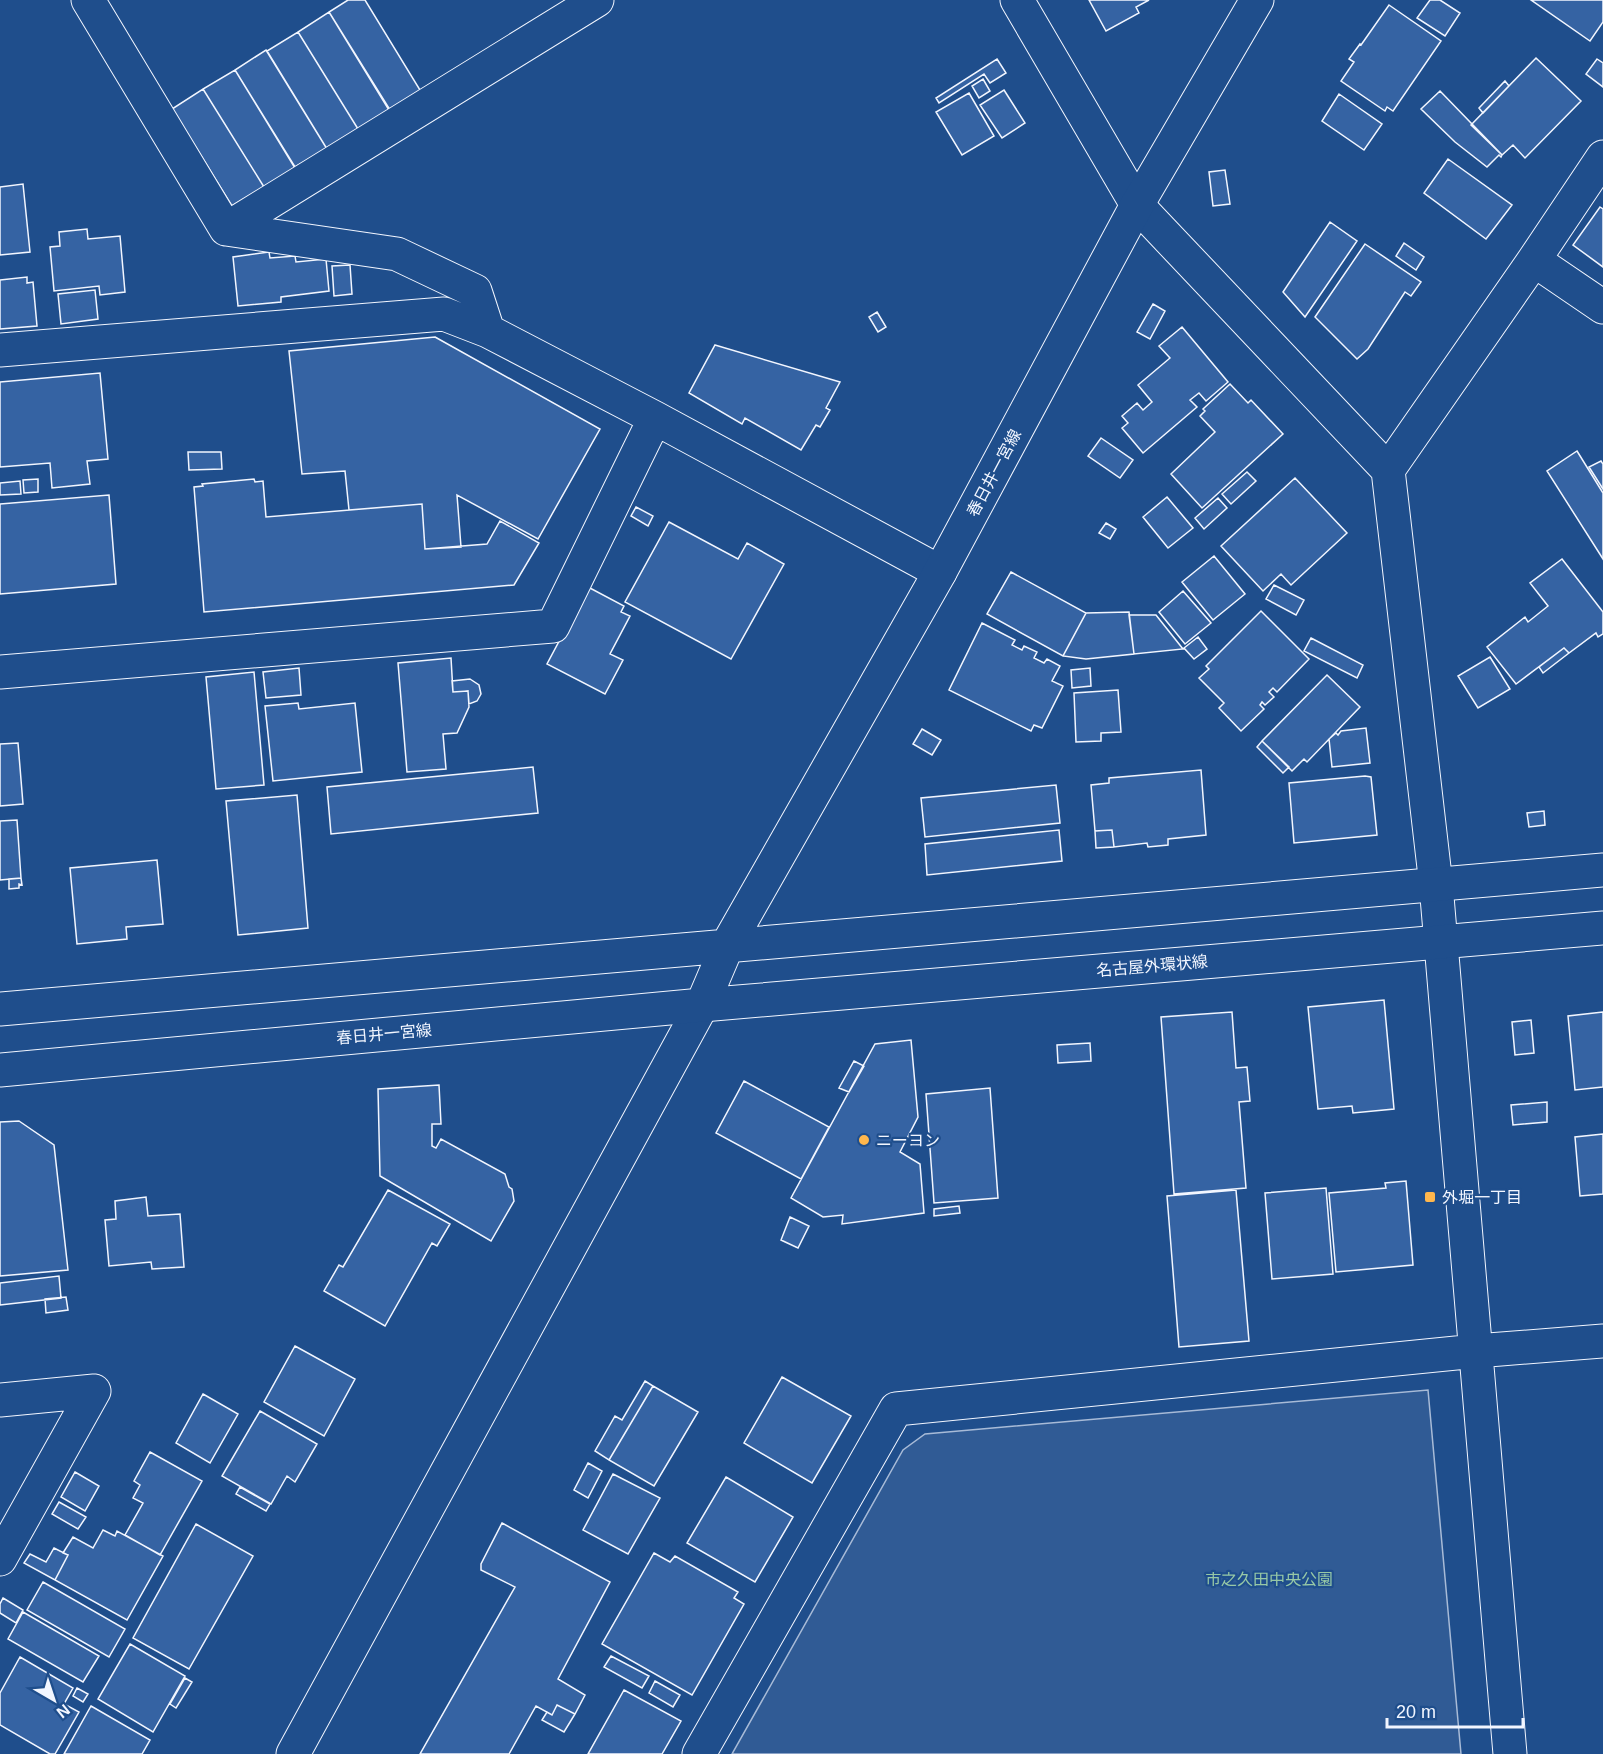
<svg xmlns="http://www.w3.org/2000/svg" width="1603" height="1754" viewBox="0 0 1603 1754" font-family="Arial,'Noto Sans JP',sans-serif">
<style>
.built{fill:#305b95;stroke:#a8bbd7;stroke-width:1.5}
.building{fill:#3563a3;stroke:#f2f6ff;stroke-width:1.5}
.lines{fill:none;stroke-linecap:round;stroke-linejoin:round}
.minor-casing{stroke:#f2f6ff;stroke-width:35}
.major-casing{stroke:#f2f6ff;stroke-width:35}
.minor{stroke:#1f4e8c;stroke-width:33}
.major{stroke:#1f4e8c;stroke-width:33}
.poi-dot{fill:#ffb74d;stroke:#1f4e8c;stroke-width:2}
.labels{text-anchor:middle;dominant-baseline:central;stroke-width:4.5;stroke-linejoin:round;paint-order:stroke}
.street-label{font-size:16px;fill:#f2f6ff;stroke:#1f4e8c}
.poi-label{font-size:16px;fill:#f2f6ff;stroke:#1f4e8c;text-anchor:start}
.park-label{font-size:16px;fill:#97c8a6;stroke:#1f4e8c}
</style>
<rect width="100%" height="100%" fill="#1f4e8c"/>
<path class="built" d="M1428,1390L1461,1754H732L903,1450L925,1434Z"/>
<path class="building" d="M348,0H365L420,90L390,110L329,12Z
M1089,0H1149L1136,7L1139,13L1106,31Z
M1430,0H1440L1460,13L1445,36L1417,18Z
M1531,0H1603V22L1590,41Z
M1389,5L1441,41L1393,111L1387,107L1385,111L1341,81L1354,62L1349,59L1360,44L1361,45Z
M329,12L389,110L358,129L298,32Z
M298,32L358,129L327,149L267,51Z
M266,50L327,149L295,167L235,70Z
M1536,58L1581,101L1525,158L1513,145L1502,155L1471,125Z
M997,59L1006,73L990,83L984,74L939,103L936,98Z
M1597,59L1603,63V87L1586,74Z
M235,70L295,168L264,187L203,89Z
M983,79L990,91L979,98L972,86Z
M1505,81L1509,86L1483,113L1479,108Z
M203,89L264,187L232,206L172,109Z
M1004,90L1025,123L1002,138L980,105Z
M1440,91L1502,155L1501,157L1499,155L1487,167L1455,142L1421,109Z
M969,93L994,136L962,155L936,112Z
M1339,94L1382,124L1364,150L1322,121Z
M1448,159L1512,205L1486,239L1424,193Z
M1225,170L1230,204L1213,206L1209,172Z
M23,184L30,252L0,255V187Z
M1600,207L1603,209V267L1573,245Z
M1330,222L1357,241L1305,317L1283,292Z
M87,229L88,239L120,236L125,292L100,295L99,286L54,291L50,247L60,246L59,232Z
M1404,243L1424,257L1416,270L1396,256Z
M1365,244L1421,282L1411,296L1405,292L1368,349L1357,359L1315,317Z
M269,252L270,258L295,256L296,262L326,259L329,291L281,297V302L238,306L233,257Z
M350,265L352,294L334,296L332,266Z
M27,277V283L33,282L37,326L0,329V280Z
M95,290L98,319L61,324L58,294Z
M1153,304L1165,311L1150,339L1137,332Z
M877,312L886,327L878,332L869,317Z
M1182,327L1228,382L1206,401L1199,393L1190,400L1197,407L1143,453L1122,428L1128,423L1122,416L1137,403L1143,410L1152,402L1138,385L1170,358L1159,346Z
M435,337L600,429L538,539L457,495L461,547L425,549L422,504L349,510L345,471L302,474L289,351Z
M715,345L840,382L826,408L830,410L820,427L816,425L801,450L745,418L742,424L689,393Z
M100,373L108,459L87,461L90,484L52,488L50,463L0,467V382Z
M1230,384L1248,403L1251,400L1283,434L1202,508L1171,474L1215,432L1200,416L1205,411L1203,409Z
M1101,438L1133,460L1120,478L1088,456Z
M1577,451L1603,493V559L1547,471Z
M188,452H221L222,469L189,470Z
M1601,461L1603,464V489L1589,467Z
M1247,472L1256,481L1231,504L1222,494Z
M1295,478L1347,533L1291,585L1281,574L1263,591L1221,546Z
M38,479V492L24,493L23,480Z
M254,479L255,482L263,481L266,517L422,504L425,549L487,544L500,521L539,543L514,585L204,612L194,487L203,486L202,484Z
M20,481L21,494L0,495V483Z
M109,495L116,584L0,594V504Z
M1167,497L1193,528L1168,548L1143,517Z
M1218,498L1227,508L1204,529L1195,518Z
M636,507L653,516L648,526L631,516Z
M669,522L738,559L747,543L784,564L731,659L625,602Z
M1106,523L1116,529L1110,539L1099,533Z
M1214,556L1245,594L1213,620L1182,582Z
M1562,559L1603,612V634L1598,637L1596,633L1569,653L1564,648L1516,684L1487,647L1525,617L1528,622L1548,606L1530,583Z
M1011,572L1086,613L1063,656L987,614Z
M1274,585L1304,600L1296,615L1266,599Z
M588,587L624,606L621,612L630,616L610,654L623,660L605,694L547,664Z
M1183,591L1211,623L1185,644L1159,612Z
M1261,611L1309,659L1277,692L1273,688L1269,692L1274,697L1265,705L1262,702L1260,705L1264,709L1241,731L1219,708L1224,703L1199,678L1209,669L1206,666Z
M1129,612L1134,654L1086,659L1063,656L1086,613Z
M1129,615H1156L1183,649L1134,654Z
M982,623L1015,640L1012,645L1022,650L1024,646L1037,652L1034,658L1044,663L1047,659L1060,666L1052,681L1063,686L1042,728L1034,725L1031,731L949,690Z
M1198,637L1207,649L1194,659L1184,648Z
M1311,638L1363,665L1357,678L1304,651Z
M1564,648L1569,653L1543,673L1539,667Z
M1490,657L1510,689L1478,708L1458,676Z
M451,658L453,692L468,691L469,707L457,733L443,734L446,769L407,772L398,663Z
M299,668L301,695L266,698L263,672Z
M1090,668L1091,686L1072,688L1071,670Z
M254,672L264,785L216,789L206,677Z
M1327,675L1360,707L1307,762L1304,759L1292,771L1262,741Z
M470,679L479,685L481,694L477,701L469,704L468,691L453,692L452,681Z
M1118,690L1121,732L1101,733V741L1076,742L1074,693Z
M298,703L299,709L355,703L362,772L273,781L265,706Z
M1366,728L1370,763L1332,767L1329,739L1336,733L1338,735L1341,731Z
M922,729L941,740L932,755L913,744Z
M1262,741L1289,767L1283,773L1257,747Z
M18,743L23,804L0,806V744Z
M533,767L538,813L331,834L327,787Z
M1201,770L1206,835L1168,839V845L1148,847L1147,843L1114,847L1112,830L1095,831L1091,785L1109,783V778Z
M1365,776L1371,777L1377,835L1294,843L1289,783Z
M1056,785L1060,823L925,837L921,798Z
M297,795L308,928L238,935L226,801Z
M1544,811L1545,825L1529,827L1527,813Z
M17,820L21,878L0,880V821Z
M1059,830L1062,861L927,875L925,844Z
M1112,830L1114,847L1096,848L1095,831Z
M157,860L163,924L126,927L127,939L77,944L70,868Z
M21,878L22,885L19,884V888L9,889V879Z
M1384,1000L1394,1109L1353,1113L1352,1106L1318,1109L1308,1007Z
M1232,1012L1236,1068L1247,1067L1250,1101L1239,1102L1246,1188L1174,1194L1161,1017Z
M1603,1012V1087L1575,1090L1568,1016Z
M1531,1020L1534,1053L1515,1055L1512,1022Z
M911,1040L918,1117L900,1152L920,1164L924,1213L842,1224L843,1215L823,1217L791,1198L875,1044Z
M1090,1043L1091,1061L1058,1063L1057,1045Z
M854,1061L864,1066L849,1092L839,1088Z
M744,1081L829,1127L801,1179L716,1133Z
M439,1085L441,1124H432V1146L436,1148L441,1139L505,1174L509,1187L512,1189L514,1201L491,1241L380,1176L378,1089Z
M990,1088L998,1198L934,1203L926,1094Z
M1547,1102V1122L1513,1125L1511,1105Z
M19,1121L54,1145L68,1270L0,1276V1122Z
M1603,1134V1194L1580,1196L1575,1137Z
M1406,1181L1413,1265L1336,1272L1329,1193L1386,1188L1385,1183Z
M1326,1188L1333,1274L1272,1279L1265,1193Z
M388,1190L450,1224L437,1246L432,1243L385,1326L324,1291L339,1265L343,1267Z
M1236,1190L1249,1341L1179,1347L1167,1196Z
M146,1197L148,1216L180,1214L184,1267L152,1269L151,1262L109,1266L105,1220L116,1219L115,1201Z
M959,1206L960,1213L934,1216V1209Z
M790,1217L809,1226L798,1248L781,1240Z
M59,1276L61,1298L0,1305V1283Z
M66,1297L68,1310L46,1313L45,1299Z
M295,1346L355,1379L324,1436L264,1402Z
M782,1377L851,1416L812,1483L744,1443Z
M645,1381L653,1386L609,1460L595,1451L615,1416L622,1420Z
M653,1386L698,1412L654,1486L609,1460Z
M203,1394L238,1414L210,1463L176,1443Z
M260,1411L317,1444L295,1482L287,1476L271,1504L222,1476Z
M150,1452L202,1481L160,1555L125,1535L143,1503L133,1498L140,1485L134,1481Z
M588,1463L602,1471L588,1498L574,1490Z
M75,1472L99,1486L85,1511L61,1497Z
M613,1474L660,1498L628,1554L583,1530Z
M726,1477L793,1517L755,1582L687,1543Z
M240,1487L270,1504L266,1511L236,1494Z
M59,1502L86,1517L78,1529L52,1514Z
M502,1523L610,1582L558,1679L585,1695L575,1714L557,1705L552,1715L536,1706L509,1754H420L515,1587L481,1570V1564Z
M196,1524L253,1556L189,1669L133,1638Z
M103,1530L115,1536L117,1531L163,1556L127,1620L55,1580L68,1555L63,1553L73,1537L93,1548Z
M54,1548L68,1555L55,1580L24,1563L30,1554L46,1562Z
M654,1553L670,1562L675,1556L738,1592L734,1598L744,1604L692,1695L602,1644Z
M43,1582L125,1629L109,1657L27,1610Z
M3,1598L23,1610L16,1623L0,1613V1604Z
M23,1612L99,1656L83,1682L8,1639Z
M130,1644L185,1676L153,1732L98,1699Z
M611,1656L649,1676L642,1688L604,1667Z
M20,1657L73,1688L64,1704L79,1712L55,1754H50L0,1725V1693Z
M185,1678L192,1682L176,1708L170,1704Z
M655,1681L680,1695L673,1707L649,1693Z
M77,1688L88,1694L83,1702L73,1696Z
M624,1690L681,1721L662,1754H588Z
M557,1705L575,1714L564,1732L542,1720L547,1712L552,1715Z
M91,1706L150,1740L142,1754H64Z"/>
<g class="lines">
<g class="minor-casing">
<path id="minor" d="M88,0L226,229L597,0
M1017,0L1137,205L1388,470L1436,885L1510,1754
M226,229L397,254L475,291L488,331
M1534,260L1603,307
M0,350L444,314L488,331L655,418L940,572
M1388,470L1534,260L1603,157
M0,672L553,626L655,418
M0,1400L94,1391
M0,1559L94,1391
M293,1754L702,1005
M699,1754L896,1409L1476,1351L1603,1341"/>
</g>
<g class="major-casing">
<path id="major" d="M702,1005L728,944L940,572L1137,205L1257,0
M0,1009L1603,870
M0,1070L702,1005L1603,928"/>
</g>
<use href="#minor" class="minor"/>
<use href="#major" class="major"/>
</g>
<g class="poi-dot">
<circle cx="864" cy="1140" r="6"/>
<rect x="1424" y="1191" width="12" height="12" rx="3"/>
</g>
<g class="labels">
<g class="street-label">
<text transform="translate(994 473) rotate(-62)">春日井一宮線</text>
<text transform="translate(1152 966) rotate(-5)">名古屋外環状線</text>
<text transform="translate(384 1034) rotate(-5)">春日井一宮線</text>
</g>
<g class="poi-label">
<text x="876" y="1140">ニーヨン</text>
<text x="1442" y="1197">外堀一丁目</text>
</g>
<g class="park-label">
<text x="1269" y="1579">市之久田中央公園</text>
</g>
</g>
<g transform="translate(54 1700) rotate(141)" stroke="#1f4e8c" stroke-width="4.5" paint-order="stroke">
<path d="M0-4.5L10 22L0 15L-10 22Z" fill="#f2f6ff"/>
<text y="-9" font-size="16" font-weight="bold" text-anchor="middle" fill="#f2f6ff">N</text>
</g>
<path d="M1387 1718v9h136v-9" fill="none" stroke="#f2f6ff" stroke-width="3"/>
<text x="1396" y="1718" font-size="18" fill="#f2f6ff" stroke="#1f4e8c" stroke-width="4.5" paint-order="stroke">20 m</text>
</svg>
